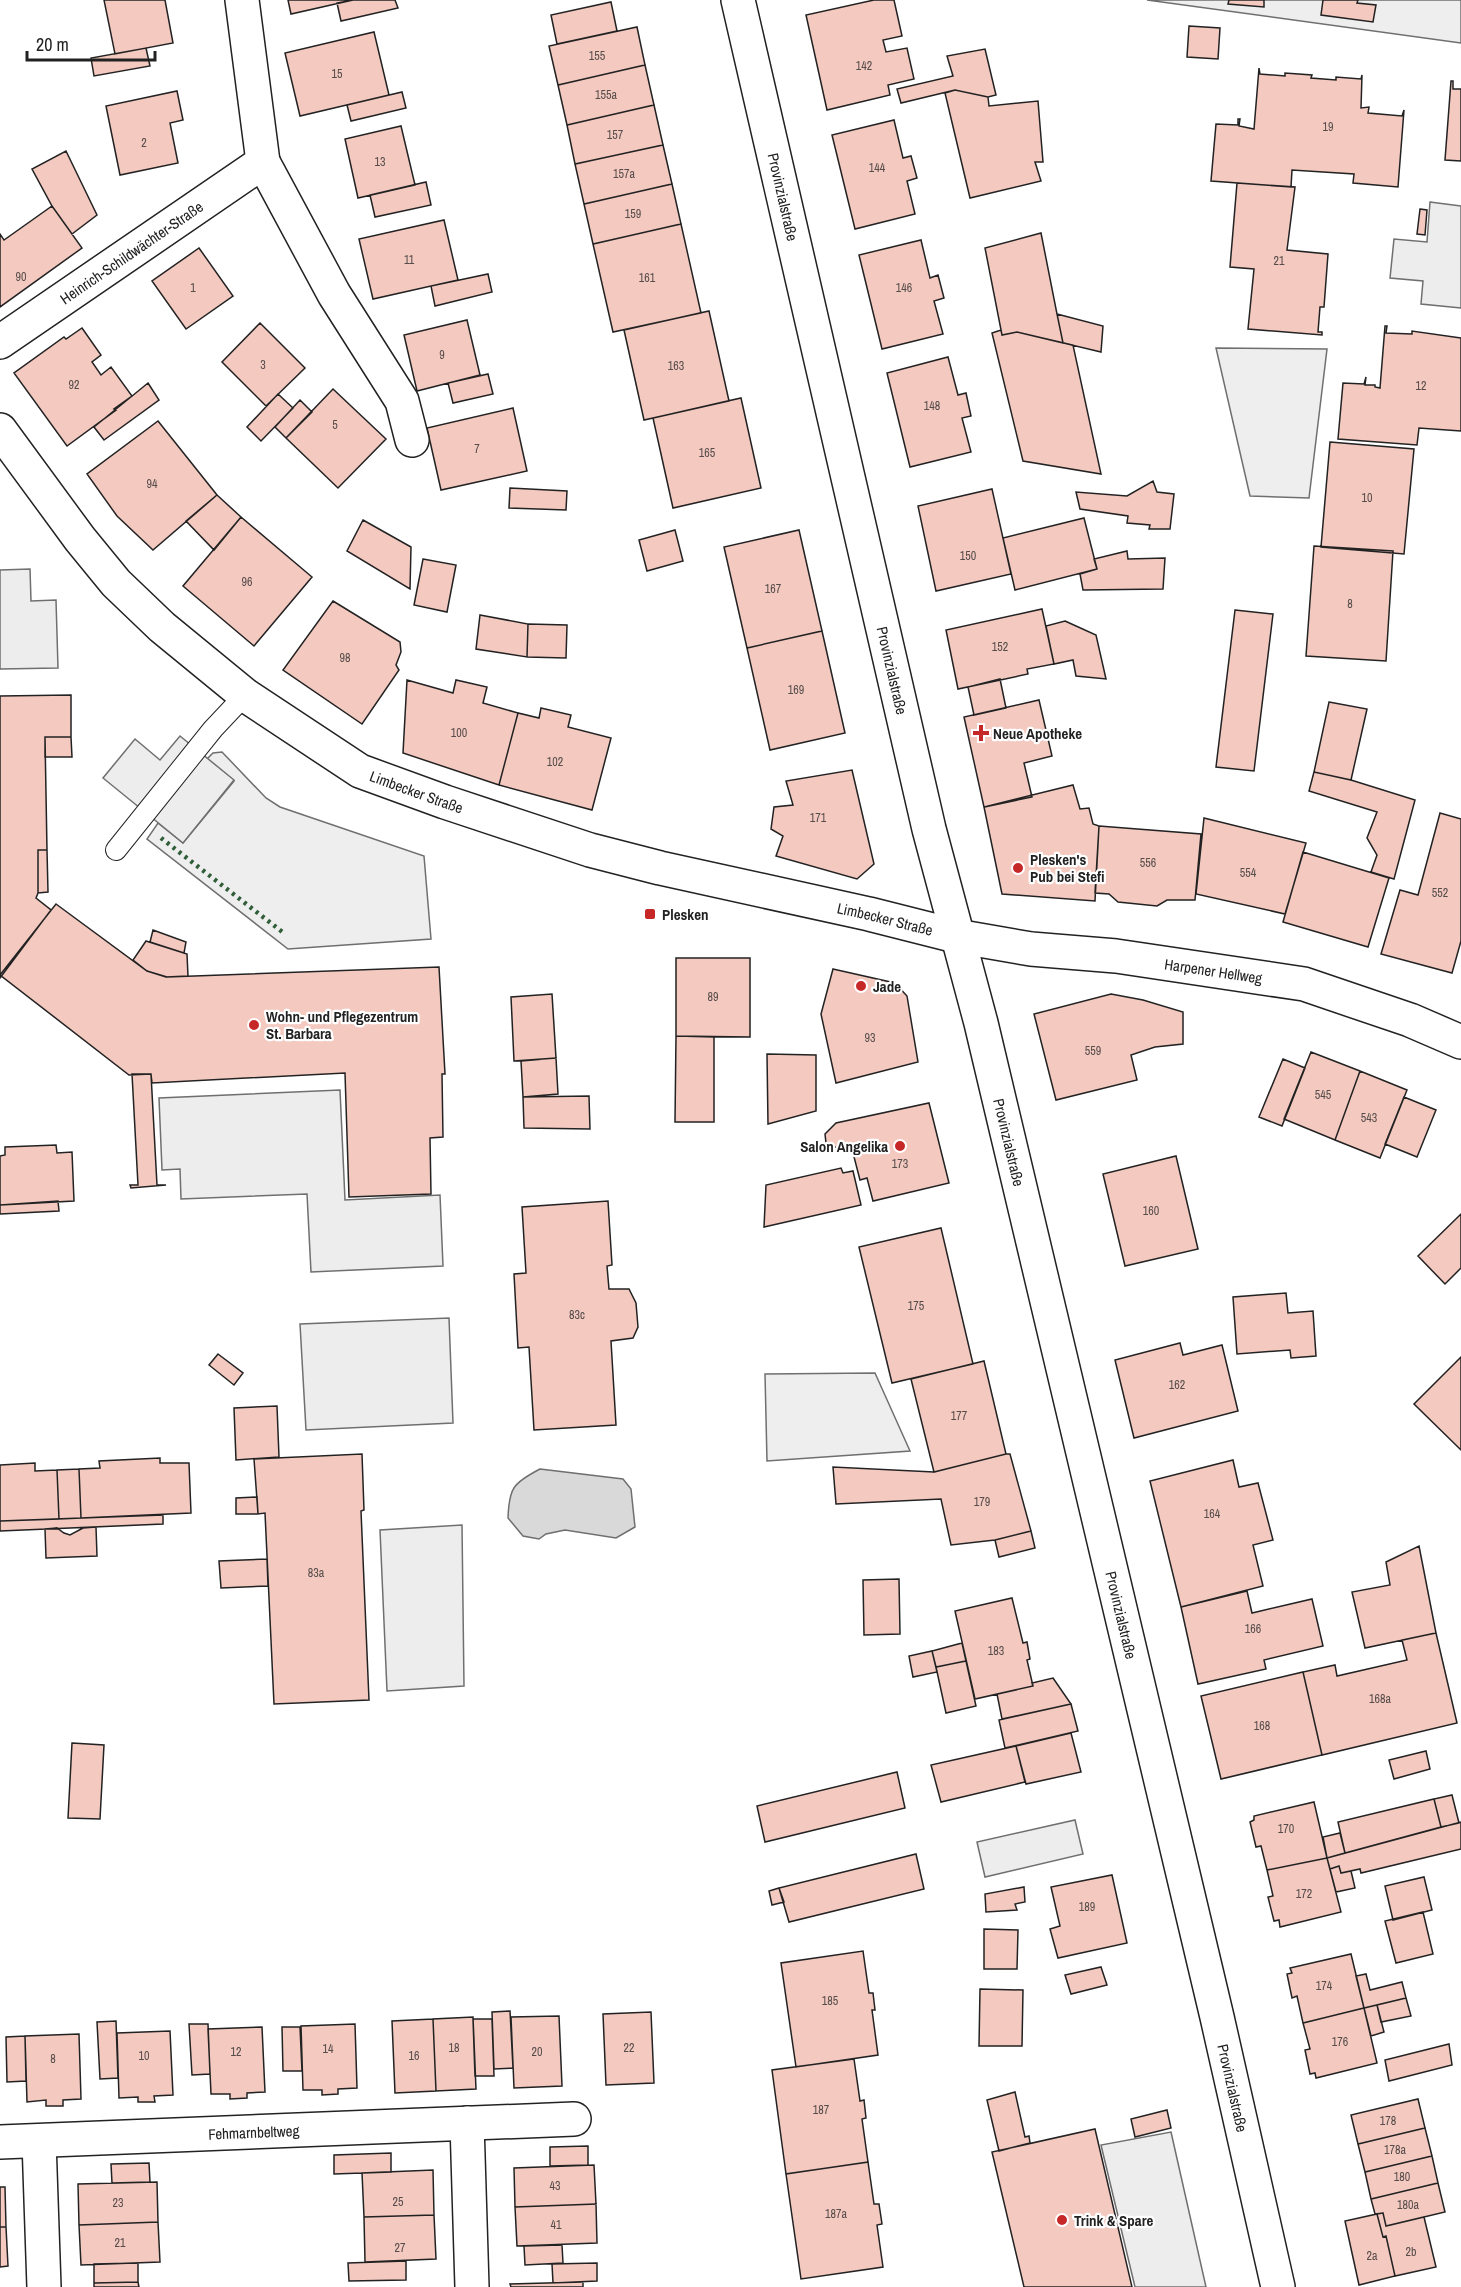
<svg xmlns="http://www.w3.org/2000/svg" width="1461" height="2287" viewBox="0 0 1461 2287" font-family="'Archivo Narrow',sans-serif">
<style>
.green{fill:#eee;stroke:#6f6f6f;stroke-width:1.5}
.parking{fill:#ededed;stroke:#6f6f6f;stroke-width:1.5}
.water{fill:#d9d9d9;stroke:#6f6f6f;stroke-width:1.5}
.building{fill:#f3c9c0;stroke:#222;stroke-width:1.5}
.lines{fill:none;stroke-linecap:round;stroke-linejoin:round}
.lane-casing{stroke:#222;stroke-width:22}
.street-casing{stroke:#222;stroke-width:36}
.secondary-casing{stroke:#222;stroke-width:36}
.primary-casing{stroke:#222;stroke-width:36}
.lane{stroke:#fff;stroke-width:20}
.street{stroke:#fff;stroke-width:33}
.secondary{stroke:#fff;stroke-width:33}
.primary{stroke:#fff;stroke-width:33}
.hedge{stroke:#2f5e38;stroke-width:4.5;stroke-dasharray:3 4.5;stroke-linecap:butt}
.poi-dot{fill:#c62828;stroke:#fff;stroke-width:2}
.labels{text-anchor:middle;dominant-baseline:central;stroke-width:4.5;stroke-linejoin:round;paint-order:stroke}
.number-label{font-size:12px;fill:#564c4a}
.street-label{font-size:15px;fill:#222;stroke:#fff}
.poi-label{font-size:15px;font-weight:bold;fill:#222;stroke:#fff;text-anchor:start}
</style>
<rect width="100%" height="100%" fill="#fff"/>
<path class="green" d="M1147,0H1461V43Z
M1216,348L1327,349L1309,498L1250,496Z
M222,752L266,798L280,807L424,856L431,939L288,949L147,839L158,823L183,843L234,781L207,759L213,753Z
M875,1373L910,1451L767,1461L765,1374Z"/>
<path class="parking" d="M1430,202L1461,206V308L1421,304L1423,281L1390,278L1394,239L1427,242Z
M30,569L31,601L56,600L58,668L0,669V570Z
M180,736L234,780L183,843L103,778L135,739L160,760Z
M340,1090L345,1200L440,1195L443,1266L311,1272L307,1194L181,1199L180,1169L162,1170L159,1098Z
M449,1318L453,1423L306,1430L300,1324Z
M462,1525L464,1686L387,1691L380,1530Z
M1075,1820L1083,1854L985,1877L977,1842Z
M1171,2132L1206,2287H1135L1101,2145Z"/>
<path class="water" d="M540,1469L623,1479L631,1489L635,1527L616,1538L565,1530L546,1534L539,1539L523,1536L508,1518C509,1488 513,1483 540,1469Z"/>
<path class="building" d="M104,0H165L173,43L115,54Z
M288,0H353L291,14Z
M353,0H395L398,8L341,21L337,3Z
M874,0H894L902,36L883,40L886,52L907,48L914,79L888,85L890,95L827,110L806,15Z
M1229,0H1264V7L1228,4Z
M1323,0H1358L1357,3L1376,5L1373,22L1321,15Z
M611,2L617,31L557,44L551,15Z
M1189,26L1220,28L1218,59L1187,57Z
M637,27L645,65L558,85L549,46Z
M374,32L389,95L300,116L285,53Z
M146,48L150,66L94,76L91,58Z
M985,49L996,95L988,97L955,90L901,103L897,89L953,76L947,56Z
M645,65L654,105L567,125L558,85Z
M1259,68L1260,74L1285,76V73L1312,75L1311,78L1336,80V77L1361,79L1362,75L1361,108L1369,107L1368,113L1402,116L1404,110L1398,187L1353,183L1354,174L1292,170L1291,187L1211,181L1216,124L1238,125V119H1240L1239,126L1254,129Z
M1451,81H1453V89H1461V161L1445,160Z
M955,90L988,97L989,106L1038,101L1043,162H1035L1041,181L970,198L945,93Z
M177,91L183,120L170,123L178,163L120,175L106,106Z
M402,92L406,108L351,121L347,105Z
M654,105L663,145L575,164L567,125Z
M894,120L903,158L911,156L917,178L907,181L915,214L855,229L832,135Z
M401,126L415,185L358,198L345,139Z
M663,145L672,184L584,204L575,164Z
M66,151L97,215L72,234L52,206L32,169Z
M426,182L431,205L375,217L370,195Z
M1237,183L1295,187L1287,250L1328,254L1324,307H1320L1318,332H1322V335L1248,329L1254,269L1230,267Z
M672,184L681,224L593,244L584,204Z
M52,206L82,248L0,307V234L4,240Z
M1420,209L1427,210L1425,235L1417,234Z
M444,220L458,280L373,299L359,239Z
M681,224L701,313L613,332L593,244Z
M1041,233L1057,314L1063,343L1017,332L1002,335L985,248Z
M921,240L930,278L938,275L944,298L934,301L943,334L882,349L859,255Z
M199,248L233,296L186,329L152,281Z
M488,274L492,292L435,306L431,286Z
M709,311L729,401L644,420L624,330Z
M1057,314L1103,326L1101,352L1063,343Z
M467,320L480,375L417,391L404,335Z
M260,323L305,368L266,406L222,362Z
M1385,326H1387L1386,333L1412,334V331L1461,338V431L1419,428L1417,445L1338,439L1343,383L1364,384L1366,377L1365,385H1375V387L1380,388Z
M82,328L101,355L92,362L101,375L111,367L132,396L114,409L116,410L67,446L14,373L64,337L66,339Z
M1001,330L1002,335L1017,332L1073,345L1101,474L1023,461L992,333Z
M948,357L958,395L966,393L971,416L962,418L971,452L910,467L887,373Z
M488,374L493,394L453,403L448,383Z
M148,383L159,400L104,440L94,427Z
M333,389L386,439L338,488L286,438Z
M278,394L293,408L261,441L247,427Z
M741,398L761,488L673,508L653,418Z
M300,400L312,412L286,438L275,427Z
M513,408L527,471L441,490L427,428Z
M158,421L217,495L153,550L117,516L87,474Z
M1330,442L1414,449L1404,554L1321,547Z
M1153,481L1157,492L1174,494L1170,529H1149L1150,525L1127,523L1128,516L1080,509L1076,492L1127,496Z
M510,488L567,491L566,510L509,508Z
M992,489L1011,574L936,591L918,506Z
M217,495L241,517L214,550L186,521Z
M241,517L312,577L254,646L183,586Z
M1084,518L1097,569L1015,590L1003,538Z
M363,520L411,547L410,589L347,551Z
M675,530L683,561L647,571L639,540Z
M799,530L822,631L747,648L724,547Z
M1314,546L1393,551L1386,661L1306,656Z
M1127,551L1128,559L1165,558L1163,589L1083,590L1080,574L1097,569L1094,559Z
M423,559L456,565L447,612L414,605Z
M333,601L400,642L401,652L396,665L399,670L362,724L283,670Z
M1042,609L1054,664L1027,669L1028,674L958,689L946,630Z
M1235,610L1273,614L1254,771L1216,767Z
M480,615L528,624L527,657L476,649Z
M1065,621L1096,635L1106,679L1076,676L1073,660L1054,664L1046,626Z
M528,624L567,625L566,658L527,657Z
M822,631L845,733L770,750L747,648Z
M1000,679L1006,708L974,715L968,687Z
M407,680L453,693L456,680L487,687L483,703L518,713L499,785L403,753Z
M71,695V737H45L47,850H38V893L36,898L51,910L0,978V696Z
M1039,700L1052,756L1024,763L1032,797L984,807L964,717Z
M1329,702L1367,709L1351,780L1314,772Z
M541,708L571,715L568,727L611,738L592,810L499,785L518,713L539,718Z
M45,737H71L72,757H45Z
M852,770L874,864L857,879L776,856L783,836L771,829L774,807L793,805L786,781Z
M1314,772L1351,780L1415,800L1394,879L1371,872L1377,855L1367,838L1377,812L1309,791Z
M1073,785L1080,809L1089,808L1093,824L1099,826L1095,901L1002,894L984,807Z
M1440,813L1461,819V941L1452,973L1381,954L1400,890L1418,895Z
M1204,818L1306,843L1285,914L1196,894Z
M1099,826L1201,834L1195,900H1167L1157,906L1118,902L1109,894L1095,893Z
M38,850H47L48,892L38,893Z
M1303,852L1389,878L1368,947L1283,922Z
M56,904L147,971L167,977L439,967L445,1074H442L443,1137L430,1138L431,1194L349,1197L345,1073L152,1083L151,1074L129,1075L0,975Z
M153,930L186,942L184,953L150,942Z
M146,941L187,954L188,976L166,977L147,971L133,960Z
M676,958H750V1037L676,1036Z
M833,969L895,983L907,996L918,1062L836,1083L821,1014Z
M552,994L556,1058L514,1061L511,997Z
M1111,994L1143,1000L1183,1012V1044L1155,1047L1131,1055L1137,1080L1056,1100L1034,1014Z
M676,1036L714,1037V1122H675Z
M1311,1052L1360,1071L1335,1140L1284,1119Z
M767,1054L816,1055V1111L768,1124Z
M556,1058L558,1094L523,1097L521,1061Z
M1283,1059L1305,1068L1282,1126L1259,1117Z
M1360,1071L1407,1090L1380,1158L1335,1140Z
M132,1074H151L157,1185H166L131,1188L130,1185H138Z
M589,1096L590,1129L524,1128L523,1097Z
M1404,1097L1436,1110L1417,1157L1385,1144Z
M929,1103L949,1183L873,1201L867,1178L860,1180L852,1149L842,1150L826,1143L825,1134L836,1123Z
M56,1145L57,1153L72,1152L74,1201L0,1205V1156L5,1155V1147Z
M1176,1156L1198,1249L1125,1266L1103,1174Z
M841,1168L843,1173L853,1171L861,1205L764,1227L766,1185Z
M58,1201L59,1211L0,1214V1205Z
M608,1201L612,1265L607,1266L609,1289H629L636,1303L638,1327L633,1338L611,1341L616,1425L534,1430L529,1347L518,1348L514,1274L526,1273L522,1207Z
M1461,1214V1268L1445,1284L1418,1256Z
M941,1228L973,1364L892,1383L859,1247Z
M1286,1293L1288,1313L1313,1311L1316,1356L1291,1358L1290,1350L1237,1354L1233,1297Z
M1180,1343L1183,1355L1222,1345L1238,1411L1134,1438L1115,1360Z
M218,1354L243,1373L234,1385L209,1365Z
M1461,1357V1450L1414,1404Z
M984,1361L1006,1454L934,1472L911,1379Z
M277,1406L279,1457L236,1460L234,1408Z
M362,1454L364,1510L361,1511L369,1700L274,1704L265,1513L258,1514L254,1459Z
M1006,1454H1010L1031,1531L995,1540L951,1545L941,1499L836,1504L833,1467L934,1472Z
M160,1458V1463H189L191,1513L81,1518L79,1469L100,1468L99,1461Z
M1233,1460L1239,1487L1258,1483L1273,1540L1253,1545L1263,1586L1181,1607L1150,1481Z
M35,1463V1471L57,1470L59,1519L0,1521V1465Z
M79,1469L81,1518L59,1519L57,1470Z
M257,1497L258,1514H236V1498Z
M163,1515V1524L0,1531V1521Z
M96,1527L97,1556L46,1558L45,1529L57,1528L64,1533L70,1535L83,1528Z
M1031,1531L1035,1548L999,1557L995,1540Z
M1419,1546L1436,1633L1365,1648L1352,1592L1390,1585L1386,1562Z
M267,1559L268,1586L221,1588L219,1561Z
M899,1579L900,1634L864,1635L863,1580Z
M1247,1591L1252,1613L1312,1599L1323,1646L1264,1660L1266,1669L1198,1684L1181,1607Z
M1012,1598L1023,1643L1027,1642L1030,1659L1027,1660L1033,1686L975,1699L955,1611Z
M1436,1633L1457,1723L1322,1755L1303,1672L1335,1665L1337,1676L1407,1660L1402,1640Z
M962,1643L966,1661L936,1667L932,1651Z
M932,1651L937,1672L913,1677L909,1656Z
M966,1661L976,1706L946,1713L936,1667Z
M1303,1672L1322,1755L1221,1779L1201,1696Z
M1053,1678L1071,1704L1002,1719L997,1694L1033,1686L1032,1683Z
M1071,1704L1078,1731L1005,1748L999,1720Z
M1071,1733L1081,1772L1026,1784L1016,1746Z
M72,1743L104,1745L100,1819L68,1818Z
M1016,1746L1025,1782L941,1802L931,1765Z
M1426,1751L1430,1769L1394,1779L1389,1760Z
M897,1772L905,1808L765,1842L757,1806Z
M1452,1795L1459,1823L1441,1827L1434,1799Z
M1434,1799L1441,1827L1345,1853L1338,1822Z
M1314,1802L1327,1858L1267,1870L1261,1846L1256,1847L1250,1822L1254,1820V1816Z
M1461,1822V1849L1361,1873L1360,1869L1341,1873L1339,1866L1330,1869L1327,1858Z
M1340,1833L1345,1853L1327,1858L1323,1837Z
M916,1854L924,1889L789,1922L779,1888Z
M1327,1858L1341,1912L1280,1927L1279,1920L1274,1921L1268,1897L1273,1896L1267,1870Z
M1339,1866L1341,1873L1351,1871L1355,1888L1336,1892L1330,1869Z
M1112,1875L1127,1943L1058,1958L1050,1929L1060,1926L1051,1887Z
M1424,1877L1432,1910L1393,1920L1385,1886Z
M1024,1887L1025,1902L1015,1904L1017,1910L986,1912L985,1894Z
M779,1888L784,1902L772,1905L769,1891Z
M1423,1912L1433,1954L1396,1963L1385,1921Z
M984,1929L1018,1930L1017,1969H984Z
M863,1951L869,1993H873L875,2010H872L878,2055L796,2067L781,1963Z
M1351,1954L1364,2008L1303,2023L1297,1996L1292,1998L1287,1974L1292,1973L1290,1968Z
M1101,1967L1107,1985L1071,1994L1065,1975Z
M1366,1974L1370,1990L1402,1982L1406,1998L1364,2008L1356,1976Z
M980,1989L1023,1990L1022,2046H979Z
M1406,1998L1411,2016L1381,2022L1377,2005Z
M1377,2005L1384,2032L1371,2036L1364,2008Z
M1364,2008L1377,2063L1316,2078L1315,2073L1310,2074L1305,2050L1310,2049L1303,2023Z
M510,2011L513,2068L494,2069L492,2012Z
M651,2012L654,2083L606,2085L603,2014Z
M559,2016L562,2086L514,2088L511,2017Z
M473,2017L476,2089L436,2091L433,2019Z
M433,2019L436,2091L395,2093L392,2021Z
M473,2019H492L494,2076H475Z
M116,2021L118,2078L100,2079L97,2022Z
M189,2024H208L210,2074L192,2075Z
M355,2024L357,2088L338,2089V2094L322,2095V2090H303L301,2026Z
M262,2027L265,2092L247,2093V2098L230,2099V2094H211L208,2029Z
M282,2027H300L302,2071H283Z
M170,2031L173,2095L154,2096L155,2102H138V2097L119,2098L117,2033Z
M79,2034L81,2099L63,2100V2106H46V2100L27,2102L25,2036Z
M25,2036L26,2081L7,2082L6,2037Z
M1449,2044L1452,2065L1389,2081L1385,2060Z
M854,2059L860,2101L864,2100L866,2118L862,2119L868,2162L786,2174L772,2070Z
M1015,2092L1025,2137L1029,2136L1030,2143L999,2151L987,2100Z
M1418,2099L1425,2128L1358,2144L1351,2115Z
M1167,2110L1171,2128L1135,2137L1131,2119Z
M1425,2128L1432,2156L1365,2172L1358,2144Z
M1095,2129L1132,2287H1024L992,2152Z
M588,2146V2165L550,2166V2147Z
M391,2153V2172L334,2174V2155Z
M1432,2156L1438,2183L1371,2199L1365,2172Z
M868,2162L874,2204H879L882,2224L877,2225L883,2267L801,2279L786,2174Z
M149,2163L150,2182L112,2183L111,2164Z
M594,2165L596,2204L515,2207L514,2168Z
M433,2170L434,2215L364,2217L362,2173Z
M157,2182L158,2222L79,2225L78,2184Z
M1438,2183L1445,2212L1386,2226L1383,2213L1375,2214L1371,2199Z
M0,2187H5L6,2227H0Z
M596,2204L597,2243L517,2246L515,2207Z
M1383,2213L1386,2226L1424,2217L1436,2267L1395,2276L1386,2236L1383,2237L1377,2214Z
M1377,2214L1383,2237L1386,2236L1395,2276L1359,2285L1345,2221Z
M434,2215L436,2259L365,2262L364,2217Z
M158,2222L160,2262L81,2265L79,2225Z
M0,2227H6L8,2266L0,2267Z
M562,2245L563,2263L525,2265L524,2246Z
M406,2261V2280L349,2281L348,2263Z
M138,2263V2282L94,2283V2264Z
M597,2263V2281L553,2283L552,2264Z
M138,2282L139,2287H94V2283Z
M583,2282V2287H511L510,2284Z"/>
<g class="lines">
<g class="lane-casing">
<path id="lane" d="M116,850L213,729L245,695"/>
</g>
<g class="street-casing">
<g id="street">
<path d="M263,162L334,294L402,401L412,440"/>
<path id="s1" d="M0,342L263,162L242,0"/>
<path d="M467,2123L472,2287"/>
<path d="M39,2141L44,2287"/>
<path id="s2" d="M0,2142L574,2119"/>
</g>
</g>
<g class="secondary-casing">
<g id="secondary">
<path id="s3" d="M0,430L80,539L116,583L162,627L245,695L360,771L445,802L590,850L660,868L869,914L956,936L1031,949L1116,956L1304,984L1410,1020L1461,1042"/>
</g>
</g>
<g class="primary-casing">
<g id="primary">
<path id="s4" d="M738,0L929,829L981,1023L1217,2017L1278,2287"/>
</g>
</g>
<use href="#lane" class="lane"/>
<use href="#street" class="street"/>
<use href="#secondary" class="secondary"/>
<use href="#primary" class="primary"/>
<path class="hedge" d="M161,838L285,934"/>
</g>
<g class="poi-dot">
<path d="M978 724h6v6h6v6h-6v6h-6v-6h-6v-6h6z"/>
<circle cx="1018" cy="868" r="6"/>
<rect x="644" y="908" width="12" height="12" rx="3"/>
<circle cx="861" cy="986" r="6"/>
<circle cx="254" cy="1025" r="6"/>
<circle cx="900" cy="1146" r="6"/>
<circle cx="1062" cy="2220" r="6"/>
</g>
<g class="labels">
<g class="number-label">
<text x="597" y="56">155</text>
<text x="864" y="66">142</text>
<text x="337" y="74">15</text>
<text x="606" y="95">155a</text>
<text x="1328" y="127">19</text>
<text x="615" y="135">157</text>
<text x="144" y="143">2</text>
<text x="380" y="162">13</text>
<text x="877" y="168">144</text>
<text x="624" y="174">157a</text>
<text x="633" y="214">159</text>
<text x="409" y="260">11</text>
<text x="1279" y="261">21</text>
<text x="21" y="277">90</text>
<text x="647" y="278">161</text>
<text x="193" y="288">1</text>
<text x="904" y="288">146</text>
<text x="442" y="355">9</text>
<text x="263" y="365">3</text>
<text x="676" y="366">163</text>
<text x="74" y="385">92</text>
<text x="1421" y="386">12</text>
<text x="932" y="406">148</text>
<text x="335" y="425">5</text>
<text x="477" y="449">7</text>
<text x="707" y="453">165</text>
<text x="152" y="484">94</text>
<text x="1367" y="498">10</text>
<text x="968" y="556">150</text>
<text x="247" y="582">96</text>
<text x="773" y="589">167</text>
<text x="1350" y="604">8</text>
<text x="1000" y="647">152</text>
<text x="345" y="658">98</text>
<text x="796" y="690">169</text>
<text x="459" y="733">100</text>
<text x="555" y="762">102</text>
<text x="818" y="818">171</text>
<text x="1148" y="863">556</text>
<text x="1248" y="873">554</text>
<text x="1440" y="893">552</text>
<text x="713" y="997">89</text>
<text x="870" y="1038">93</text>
<text x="1093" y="1051">559</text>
<text x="1323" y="1095">545</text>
<text x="1369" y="1118">543</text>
<text x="900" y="1164">173</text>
<text x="1151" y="1211">160</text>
<text x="916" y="1306">175</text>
<text x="577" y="1315">83c</text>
<text x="1177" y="1385">162</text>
<text x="959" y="1416">177</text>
<text x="982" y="1502">179</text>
<text x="1212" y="1514">164</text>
<text x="316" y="1573">83a</text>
<text x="1253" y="1629">166</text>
<text x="996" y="1651">183</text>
<text x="1380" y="1699">168a</text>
<text x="1262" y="1726">168</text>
<text x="1286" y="1829">170</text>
<text x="1304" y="1894">172</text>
<text x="1087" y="1907">189</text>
<text x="1324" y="1986">174</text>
<text x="830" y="2001">185</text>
<text x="1340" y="2042">176</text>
<text x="454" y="2048">18</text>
<text x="629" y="2048">22</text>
<text x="328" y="2049">14</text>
<text x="236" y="2052">12</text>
<text x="537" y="2052">20</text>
<text x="144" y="2056">10</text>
<text x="414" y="2056">16</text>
<text x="53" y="2059">8</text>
<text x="821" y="2110">187</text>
<text x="1388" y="2121">178</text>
<text x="1395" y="2150">178a</text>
<text x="1402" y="2177">180</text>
<text x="555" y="2186">43</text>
<text x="398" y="2202">25</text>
<text x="118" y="2203">23</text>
<text x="1408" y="2205">180a</text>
<text x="836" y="2214">187a</text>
<text x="556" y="2225">41</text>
<text x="120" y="2243">21</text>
<text x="400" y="2248">27</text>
<text x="1411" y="2252">2b</text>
<text x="1372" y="2256">2a</text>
</g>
<g class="street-label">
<text stroke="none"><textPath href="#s4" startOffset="202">Provinzialstraße</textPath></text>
<text stroke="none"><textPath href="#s1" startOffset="159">Heinrich-Schildwächter-Straße</textPath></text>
<text stroke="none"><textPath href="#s4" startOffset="688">Provinzialstraße</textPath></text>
<text stroke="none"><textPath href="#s3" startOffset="561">Limbecker Straße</textPath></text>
<text stroke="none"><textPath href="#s3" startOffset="1047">Limbecker Straße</textPath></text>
<text stroke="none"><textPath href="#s3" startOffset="1380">Harpener Hellweg</textPath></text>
<text stroke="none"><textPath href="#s4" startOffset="1174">Provinzialstraße</textPath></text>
<text stroke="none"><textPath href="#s4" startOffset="1660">Provinzialstraße</textPath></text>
<text stroke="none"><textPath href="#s4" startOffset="2146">Provinzialstraße</textPath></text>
<text stroke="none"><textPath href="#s2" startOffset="254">Fehmarnbeltweg</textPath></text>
</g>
<g class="poi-label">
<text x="993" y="733">Neue Apotheke</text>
<text x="1030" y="859">Plesken's<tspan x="1030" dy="17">Pub bei Stefi</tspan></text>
<text x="662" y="914">Plesken</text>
<text x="873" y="986">Jade</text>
<text x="266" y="1016">Wohn- und Pflegezentrum<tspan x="266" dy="17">St. Barbara</tspan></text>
<text x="888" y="1146" text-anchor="end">Salon Angelika</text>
<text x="1074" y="2220">Trink &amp; Spare</text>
</g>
</g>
<path d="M27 51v9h128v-9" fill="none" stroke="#222222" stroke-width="3"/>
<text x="36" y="51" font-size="18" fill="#222222" stroke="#ffffff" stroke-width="4.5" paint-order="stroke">20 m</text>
</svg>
